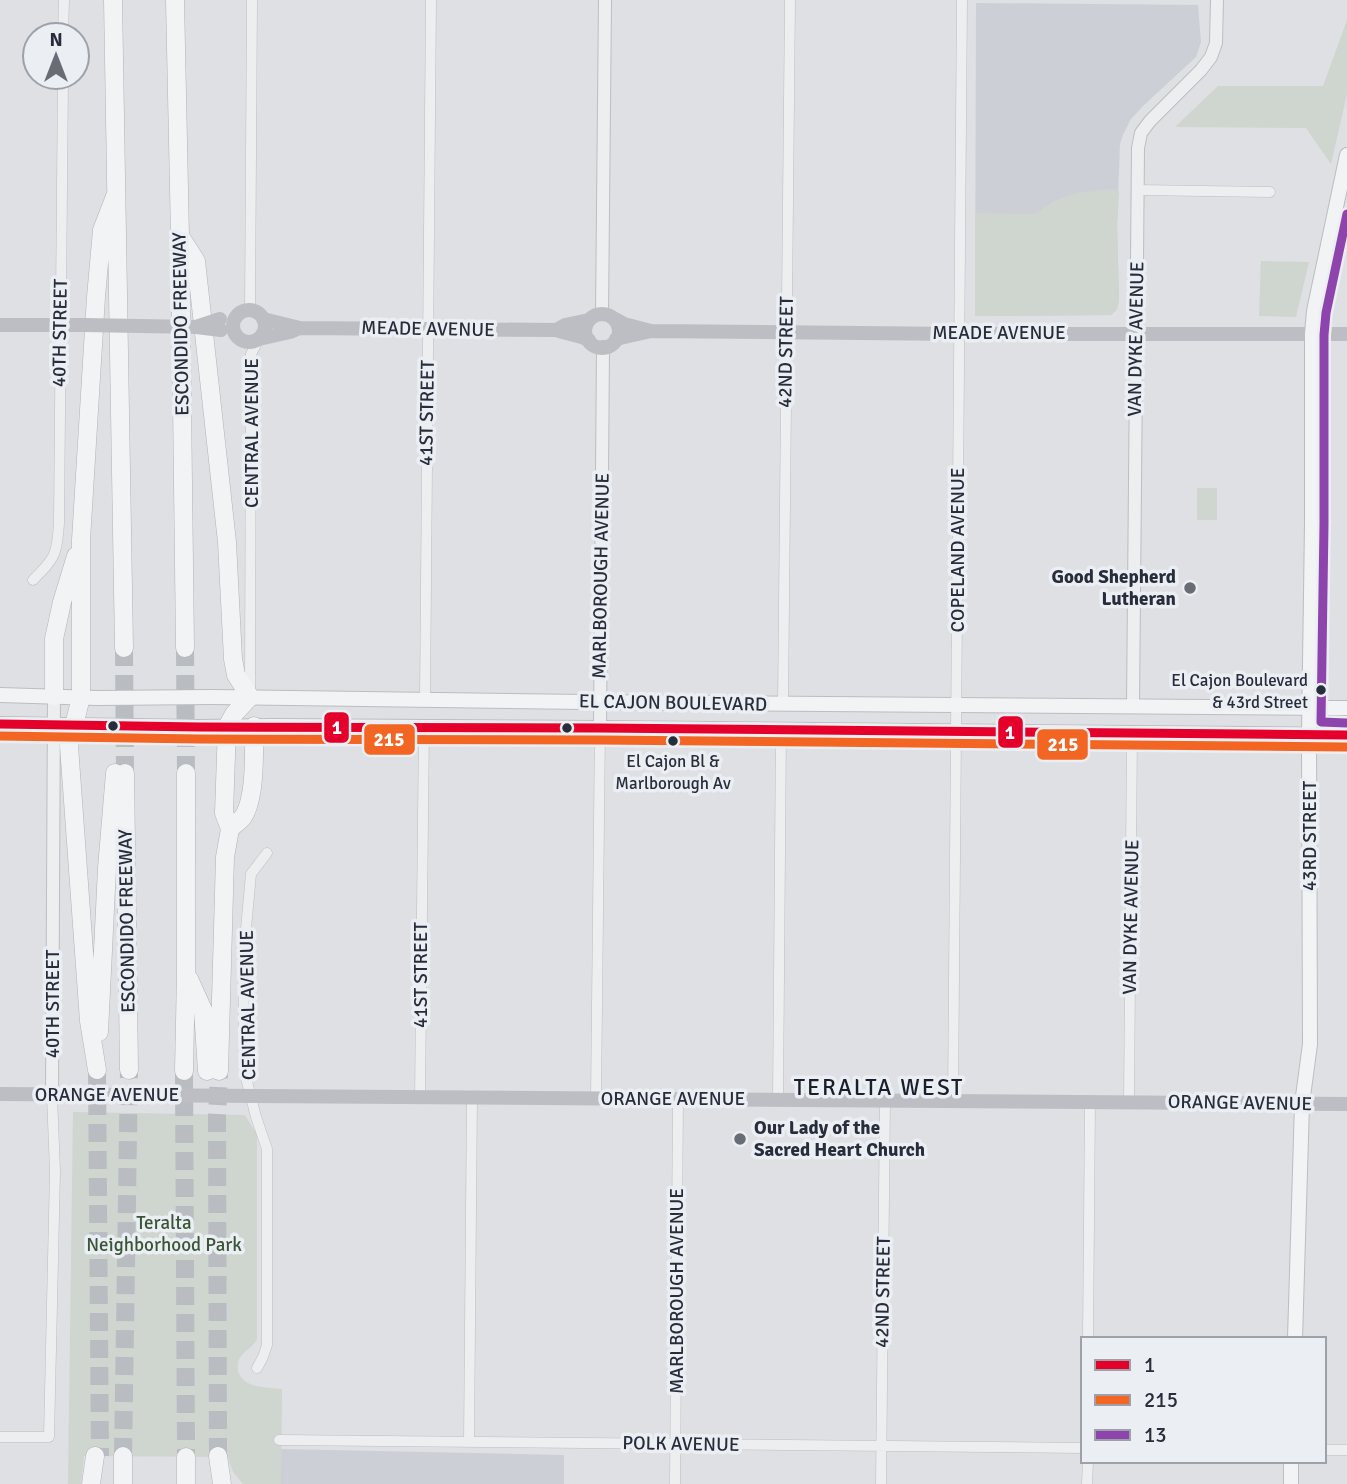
<svg xmlns="http://www.w3.org/2000/svg" width="1347" height="1484" viewBox="0 0 1347 1484" font-family="Signika,sans-serif">
<style>
.built{fill:#cccfd6}
.green{fill:#ced6cf}
.lines{fill:none;stroke-linecap:round;stroke-linejoin:round}
.motorway-tunnel{stroke:#b9bcc1;stroke-width:18;stroke-dasharray:18 9;stroke-linecap:butt}
.minor-casing{stroke:#bcbec1;stroke-width:11}
.tertiary-casing{stroke:#bcbec1;stroke-width:14}
.primary-casing{stroke:#bbbdc1;stroke-width:16}
.motorway-casing{stroke:#b1b3b8;stroke-width:19}
.minor{stroke:#edeef0;stroke-width:10}
.tertiary{stroke:#edeef0;stroke-width:12}
.secondary{stroke:#bcbec3;stroke-width:14}
.primary{stroke:#f2f3f4;stroke-width:14}
.motorway{stroke:#f2f3f4;stroke-width:18}
.secondary-bridge{stroke:#bcbec3;stroke-width:14}
.bus-1-casing{stroke:#ebeef3;stroke-width:14}
.bus-2-casing{stroke:#ebeef3;stroke-width:14}
.bus-3-casing{stroke:#ebeef3;stroke-width:14}
.bus-1{stroke:#e4002b;stroke-width:9}
.bus-2{stroke:#f26522;stroke-width:9}
.bus-3{stroke:#8e44ad;stroke-width:9}
.poi-dot{fill:#676c75;stroke:#ebeef3;stroke-width:2.5}
.bus-dot{fill:#272d3a;stroke:#ebeef3;stroke-width:2.5}
.labels{text-anchor:middle;dominant-baseline:central;stroke-width:7;stroke-linejoin:round;paint-order:stroke}
.bus-label{font-size:17px;fill:#272d3a;stroke:#ebeef3;text-anchor:end}
.street-label{font-size:19px;fill:#272d3a;stroke:#ebeef3}
.poi-label{font-size:19px;font-weight:bold;fill:#272d3a;stroke:#ebeef3;text-anchor:end}
.park-label{font-size:19px;fill:#3a5535;stroke:#ebeef3}
.quarter-label{font-size:23px;letter-spacing:2px;fill:#191e2b;stroke:#ebeef3}
.line-badge{stroke:#ebeef3;stroke-width:2.5}
.badge-label{font-size:19px;text-anchor:middle;font-weight:bold;fill:#fff}
</style>
<rect width="100%" height="100%" fill="#dee0e3"/>
<path class="built" d="M976,3L1198,5L1201,42L1196,57L1143,106L1131,119L1123,135L1120,144L1117,224L1119,300L1117,309L1111,315L975,316Z
M281,1449L564,1455V1484H281Z"/>
<path class="green" d="M1347,20V94L1331,164L1306,128L1175,127L1218,86H1323Z
M1113,189L1119,192L1117,226L1119,300L1117,309L1111,315L975,316V213L1034,214L1056,200L1076,193Z
M1261,261L1309,262L1296,317L1259,316Z
M1197,488H1217V520H1197Z
M73,1112L245,1115L257,1135V1339C253,1347 247,1349 242,1355C238,1359 237,1365 238,1371C243,1389 267,1387 282,1389L281,1484H243L233,1472L228,1457L84,1456L81,1484H68Z"/>
<g class="lines">
<path class="motorway-tunnel" d="M124,648L125,773
M185,648L186,773
M97,1070L100,1456
M184,1071L186,1457
M123,1456L129,1070
M218,1456L217,1117L219,1071"/>
<g class="minor-casing">
<path id="minor" d="M63,35L64,0
M1138,190L1270,192
M250,310L252,0
M33,580C55,558 57,555 59,523L63,77
M250,693L251,354L259,339
M425,700L431,0
M783,704L790,0
M420,1097L424,727
M596,1098L600,728
M778,1099L781,729
M953,1101L962,0
M1129,1102L1132,733
M1088,1339L1090,1102
M257,1368L263,1357L267,1345V1149L256,1117L245,1074L243,961L251,874L267,853
M0,1437H49L55,1171L52,1096
M279,1440L1083,1448
M469,1442L472,1097
M1324,1450H1347
M675,1484L678,1099
M881,1484L885,1100
M1087,1484L1088,1461"/>
</g>
<g class="tertiary-casing">
<path id="tertiary" d="M602,314L605,0
M1133,706L1138,148L1141,133L1150,121L1201,70L1211,57L1216,43L1217,0
M600,728L603,347
M52,1096L54,696"/>
</g>
<g class="primary-casing">
<path id="primary" d="M0,695L97,698L212,697L585,702L1347,708
M0,724L199,727L271,726L600,728L1347,735
M1295,1339L1302,1104L1310,1044L1309,734L1312,524V334L1314,311L1347,155
M1291,1484V1461"/>
</g>
<g class="motorway-casing">
<path id="motorway" d="M113,0L124,648
M175,0L180,236L185,648
M180,236L196,261L227,542L233,659L236,675L250,697L234,714L227,727L224,813L230,829L225,857L219,1071
M54,696V639L62,602L76,556
M125,773L129,1070
M230,829C234,825 240,821 243,817C256,798 254,750 254,726
M189,979L203,1010L207,1071
M99,1032L107,868L115,773
M97,1070L89,1021L69,746L81,697V540L96,297L102,230L116,194
M184,1071L186,973V773
M218,1456L222,1484
M91,1484L95,1456
M123,1484V1456
M186,1484V1457"/>
</g>
<use href="#minor" class="minor"/>
<use href="#tertiary" class="tertiary"/>
<path class="secondary" d="M233 326a16 16 0 1 1 32 0a16 16 0 1 1-32 0Z
M585 331a17 17 0 1 1 34 0a17 17 0 1 1-34 0Z
M613,318L624,324L651,331L616,339
M263,319L300,328L556,330
M0,325H84
M651,331L959,334H1347
M259,339L290,332L299,328
M589,340C578,335 567,334 556,330L565,325L589,320
M0,1094L1347,1104"/>
<use href="#primary" class="primary"/>
<use href="#motorway" class="motorway"/>
<path class="secondary-bridge" d="M220,319L196,327L221,330
M84,325L196,327"/>
<g class="bus-1-casing">
<path id="bus-1" d="M0,724L199,727L600,728L1347,735"/>
</g>
<g class="bus-2-casing">
<path id="bus-2" d="M0,736L199,739L600,740L1347,747"/>
</g>
<g class="bus-3-casing">
<path id="bus-3" d="M1347,214L1326,313L1324,335V524L1321,722L1347,723"/>
</g>
<use href="#bus-1" class="bus-1"/>
<use href="#bus-2" class="bus-2"/>
<use href="#bus-3" class="bus-3"/>
</g>
<g class="poi-dot">
<circle cx="1190" cy="588" r="7"/>
<circle cx="740" cy="1139" r="7"/>
</g>
<g class="bus-dot">
<circle cx="1321" cy="690" r="6"/>
<circle cx="113" cy="726" r="6"/>
<circle cx="567" cy="728" r="6"/>
<circle cx="673" cy="741" r="6"/>
</g>
<g class="labels">
<g class="bus-label">
<text x="1308" y="680">El Cajon Boulevard<tspan x="1308" dy="22">&amp; 43rd Street</tspan></text>
<text x="673" y="761" text-anchor="middle">El Cajon Bl &amp;<tspan x="673" dy="22">Marlborough Av</tspan></text>
</g>
<g class="street-label">
<text transform="translate(181 324) rotate(-91)">ESCONDIDO FREEWAY</text>
<text transform="translate(428 329) rotate(1)">MEADE AVENUE</text>
<text transform="translate(60 333) rotate(-89)">40TH STREET</text>
<text x="999" y="333">MEADE AVENUE</text>
<text transform="translate(1136 339) rotate(-89)">VAN DYKE AVENUE</text>
<text transform="translate(786 352) rotate(-89)">42ND STREET</text>
<text transform="translate(427 413) rotate(-89)">41ST STREET</text>
<text transform="translate(252 433) rotate(-90)">CENTRAL AVENUE</text>
<text transform="translate(958 550) rotate(-90)">COPELAND AVENUE</text>
<text transform="translate(601 576) rotate(-89)">MARLBOROUGH AVENUE</text>
<text transform="translate(673 703) rotate(1)">EL CAJON BOULEVARD</text>
<text transform="translate(1310 836) rotate(-90)">43RD STREET</text>
<text transform="translate(1131 917) rotate(-89)">VAN DYKE AVENUE</text>
<text transform="translate(127 921) rotate(-91)">ESCONDIDO FREEWAY</text>
<text transform="translate(421 975) rotate(-90)">41ST STREET</text>
<text transform="translate(53 1004) rotate(-90)">40TH STREET</text>
<text transform="translate(248 1005) rotate(-91)">CENTRAL AVENUE</text>
<text x="107" y="1095">ORANGE AVENUE</text>
<text x="673" y="1099">ORANGE AVENUE</text>
<text transform="translate(1240 1103) rotate(1)">ORANGE AVENUE</text>
<text transform="translate(677 1291) rotate(-90)">MARLBOROUGH AVENUE</text>
<text transform="translate(883 1292) rotate(-89)">42ND STREET</text>
<text transform="translate(681 1444) rotate(1)">POLK AVENUE</text>
</g>
<g class="poi-label">
<text x="1176" y="577">Good Shepherd<tspan x="1176" dy="22">Lutheran</tspan></text>
<text x="754" y="1128" text-anchor="start">Our Lady of the<tspan x="754" dy="22">Sacred Heart Church</tspan></text>
</g>
<g class="park-label">
<text x="164" y="1223">Teralta<tspan x="164" dy="22">Neighborhood Park</tspan></text>
</g>
<g class="quarter-label">
<text x="879" y="1087">TERALTA WEST</text>
</g>
</g>
<g class="line-badge">
<rect x="323" y="711" width="27" height="33" rx="7" fill="#e4002b"/>
<rect x="997" y="715" width="27" height="34" rx="7" fill="#e4002b"/>
<rect x="363" y="723" width="53" height="33" rx="7" fill="#f26522"/>
<rect x="1036" y="728" width="53" height="33" rx="7" fill="#f26522"/>
</g>
<g class="badge-label">
<text x="337" y="734">1</text>
<text x="1010" y="739">1</text>
<text x="389" y="746">215</text>
<text x="1063" y="751">215</text>
</g>
<rect x="1081" y="1337" width="245" height="126" fill="#ebeef3" stroke="#9da1a9" stroke-width="2"/>
<rect x="1095" y="1360" width="35" height="10" fill="#e4002b" stroke="#9da1a9" stroke-width="2"/>
<text x="1144" y="1372" font-size="21" fill="#272d3a">1</text>
<rect x="1095" y="1395" width="35" height="10" fill="#f26522" stroke="#9da1a9" stroke-width="2"/>
<text x="1144" y="1407" font-size="21" fill="#272d3a">215</text>
<rect x="1095" y="1430" width="35" height="10" fill="#8e44ad" stroke="#9da1a9" stroke-width="2"/>
<text x="1144" y="1442" font-size="21" fill="#272d3a">13</text>
<g transform="translate(56 56)"><circle r="33" fill="#ebeef3" stroke="#9da1a9" stroke-width="2"/>
<path d="M0-5L12 26L0 18L-12 26Z" fill="#676c75"/>
<text y="-10" font-size="19" font-weight="bold" text-anchor="middle" fill="#272d3a">N</text>
</g>
</svg>
